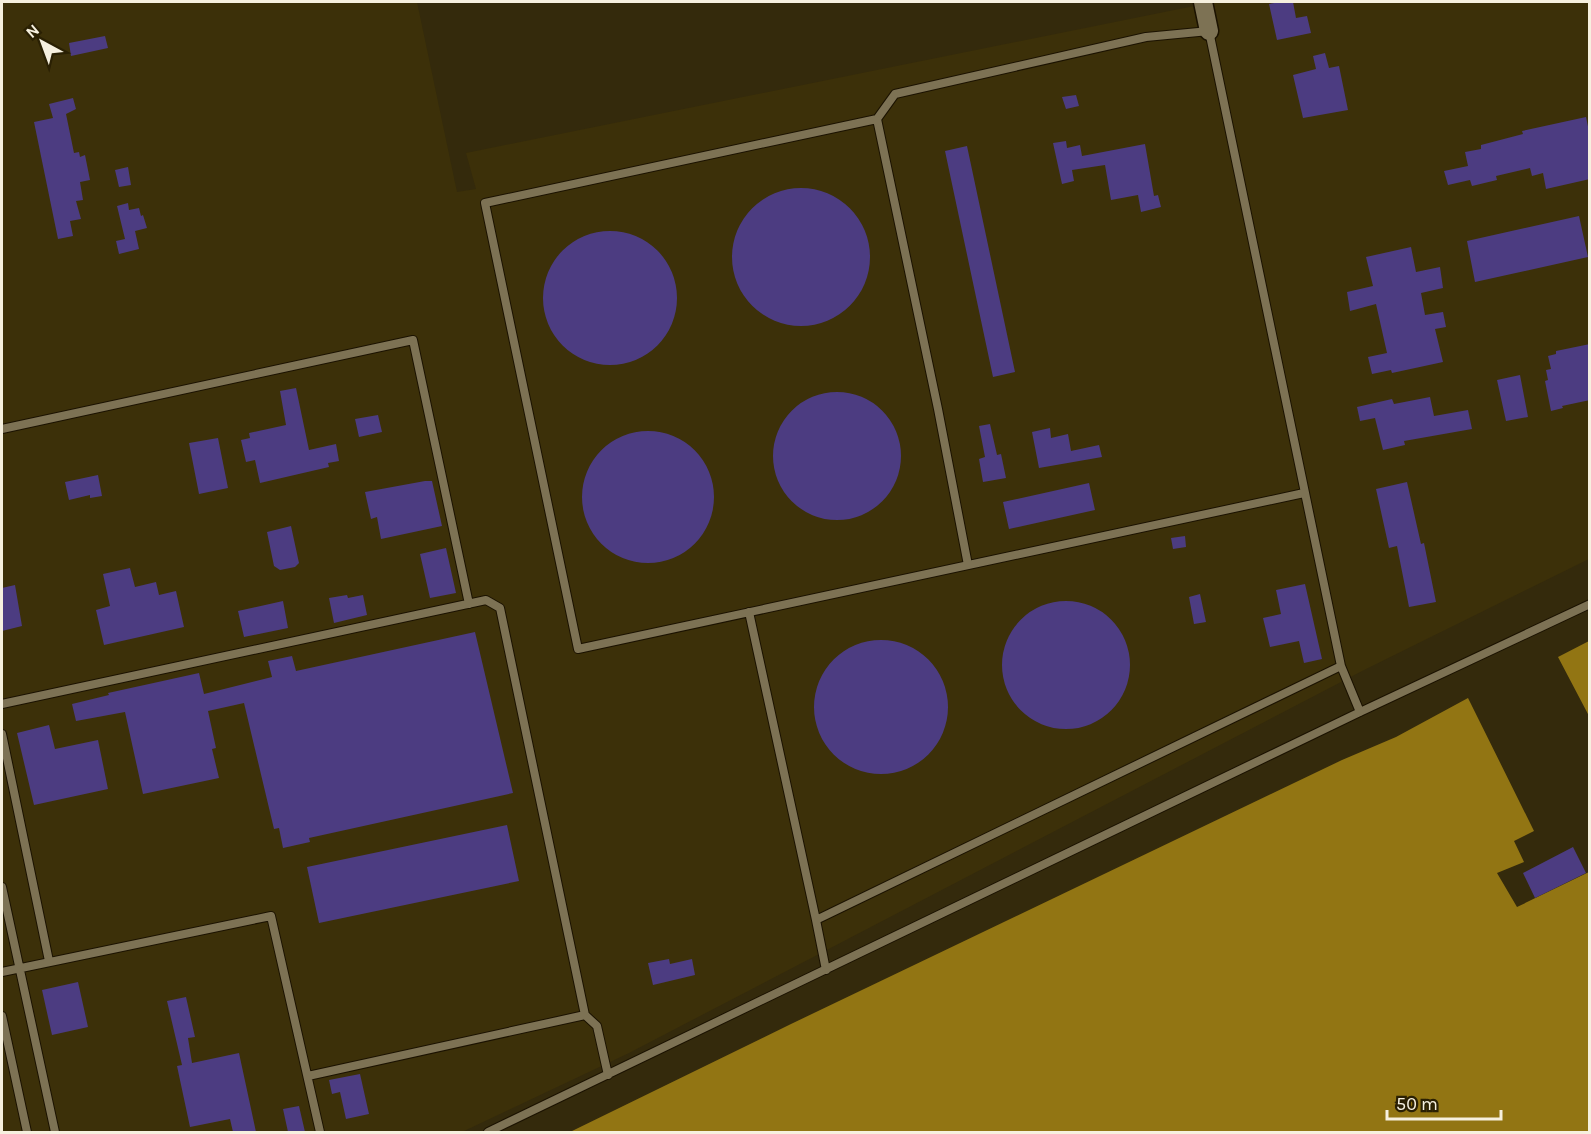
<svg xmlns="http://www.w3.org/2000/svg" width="1591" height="1134" viewBox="0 0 1591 1134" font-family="Karla,sans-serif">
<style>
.built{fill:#3c3009}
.water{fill:#927513}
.building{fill:#4c3c81}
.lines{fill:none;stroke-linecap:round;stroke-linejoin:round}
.lane-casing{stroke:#1b1200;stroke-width:10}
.secondary-casing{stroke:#1b1200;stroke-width:21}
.lane{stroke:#7d7254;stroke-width:8}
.secondary{stroke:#7d7254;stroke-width:18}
</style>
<rect width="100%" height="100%" fill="#342a0c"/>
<path class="built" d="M2,2H417L457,192L476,189L466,153L1214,2H1589V559L1364,670L629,1053L462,1132H2Z"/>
<path class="water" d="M1589,641V716L1558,657Z
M1468,698L1534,831L1514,841L1524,862L1497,873L1517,907L1589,872V1132H570L791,1024L1342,760L1396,737Z"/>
<path class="building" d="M1280,2H1293L1296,18L1307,16L1311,33L1277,40L1269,4Z
M105,36L108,48L71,56L69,43Z
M1325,53L1329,68L1339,66L1348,110L1303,118L1293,75L1316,69L1313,56Z
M1076,95L1079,106L1066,109L1062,97Z
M73,98L76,109L66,114L74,153L79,152L80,157L85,155L90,180L80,182L83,200L76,201L81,219L70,221L73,236L58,239L34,122L53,118L49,104Z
M1586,117L1590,136V179L1546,189L1543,173L1532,176L1530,168L1496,176L1497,180L1472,186L1470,180L1448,185L1444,171L1468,166L1465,152L1481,149V145L1523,134L1522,131Z
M1066,141L1067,148L1080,145L1082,156L1145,144L1154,196L1158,195L1161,207L1141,212L1138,195L1111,200L1105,165L1072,170L1074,181L1062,184L1053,143Z
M967,146L1015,372L993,377L945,151Z
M128,167L131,185L119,187L115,170Z
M732 257a69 69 0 1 1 138 0a69 69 0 1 1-138 0Z
M128,203L129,210L139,208L141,216L143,215L147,228L135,231L139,249L119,254L116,241L125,239L117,206Z
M1579,216L1588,257L1475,282L1467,241Z
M543 298a67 67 0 1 1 134 0a67 67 0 1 1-134 0Z
M1411,247L1416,272L1440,267L1443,288L1421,293L1425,315L1443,312L1446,327L1435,329L1443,362L1392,373L1391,370L1372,374L1368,357L1387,353L1376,304L1350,311L1347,292L1373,286L1366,257Z
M1590,344V400L1562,406L1563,408L1551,411L1545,381L1548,380L1546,370L1551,369L1548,356L1556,354V351Z
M1520,375L1528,417L1506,421L1497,380Z
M296,388L309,450L336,444L339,461L328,463L329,467L260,483L255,460L246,462L241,440L250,438L249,433L286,425L280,391Z
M773 456a64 64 0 1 1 128 0a64 64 0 1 1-128 0Z
M1430,397L1434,416L1468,410L1472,429L1404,441L1405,445L1383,450L1375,418L1360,421L1357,407L1392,399L1394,404Z
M378,415L382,432L359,437L355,419Z
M990,424L997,455L1001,454L1006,478L983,482L979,459L985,457L979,426Z
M1050,428L1051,438L1068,434L1071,451L1099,445L1102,457L1039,468L1032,432Z
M582 497a66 66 0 1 1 132 0a66 66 0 1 1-132 0Z
M218,438L228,488L199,494L189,443Z
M98,475L102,496L90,498V495L69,500L65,482Z
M425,481H432L442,526L381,539L377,517L371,519L365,492Z
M1407,482L1421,544L1424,543L1436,602L1409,607L1397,546L1389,548L1376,489Z
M1089,483L1095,510L1009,529L1003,502Z
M291,526L299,563L295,567L280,570L274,566L267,532Z
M1185,536L1186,547L1173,549L1171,538Z
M446,548L456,593L430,598L420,554Z
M130,568L135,587L156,582L159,595L176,591L184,627L104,645L96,610L110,606L103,574Z
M1305,584L1322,659L1304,663L1299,641L1270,647L1263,618L1281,614L1276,590Z
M15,585L22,626L2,631V588Z
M1200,594L1206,622L1194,624L1189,597Z
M347,595L348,598L363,595L367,615L334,623L329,598Z
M1002 665a64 64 0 1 1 128 0a64 64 0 1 1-128 0Z
M283,601L288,628L244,637L238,611Z
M475,632L513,793L309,838L310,842L283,848L279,828L274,829L244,703L208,711L216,748L212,749L219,778L143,794L125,712L76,721L72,704L109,695L108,693L199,673L204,694L272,677L268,661L292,656L296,671Z
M814 707a67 67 0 1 1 134 0a67 67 0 1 1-134 0Z
M49,725L55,749L98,740L108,789L34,805L17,733Z
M507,825L519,881L319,923L307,867Z
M1573,847L1586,873L1535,898L1523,873Z
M669,959L670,964L692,959L695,975L653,985L648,963Z
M78,982L88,1027L52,1035L42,990Z
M186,997L195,1037L188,1038L192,1063L239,1053L256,1132H233L230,1119L190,1127L177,1066L182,1065L167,1001Z
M360,1074L369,1114L346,1119L340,1092L332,1094L329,1080Z
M299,1106L305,1132H288L283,1109Z"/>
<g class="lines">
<g class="lane-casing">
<path id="lane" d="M877,119L938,409L968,565
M2,429L413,340L469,604
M1304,493L578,649L485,203L877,119L895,94L1146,37L1209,31L1341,666L1360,712
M749,612L816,920L1341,666
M2,704L486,600L500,608L585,1015L308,1076
M2,734L49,961
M2,887L55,1132
M816,920L826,970
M2,972L271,916L320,1132
M585,1015L597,1026L608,1075
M2,1016L27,1132
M488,1132L1360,712L1590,604"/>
</g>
<g class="secondary-casing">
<path id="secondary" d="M1203,2L1209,31"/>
</g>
<use href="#lane" class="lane"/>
<use href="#secondary" class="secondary"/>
</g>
<rect width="1591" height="1134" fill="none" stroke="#f6f0df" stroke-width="6"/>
<g transform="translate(42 42) rotate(319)" stroke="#2a2003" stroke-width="4.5" paint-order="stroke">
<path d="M0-4.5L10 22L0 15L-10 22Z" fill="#f6f0df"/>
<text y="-9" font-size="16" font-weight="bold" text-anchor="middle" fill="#f6f0df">N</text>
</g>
<path d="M1387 1110v9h114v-9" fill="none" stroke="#f6f0df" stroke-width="3"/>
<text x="1396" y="1110" font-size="18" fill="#f6f0df" stroke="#2a2003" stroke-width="4.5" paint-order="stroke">50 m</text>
</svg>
